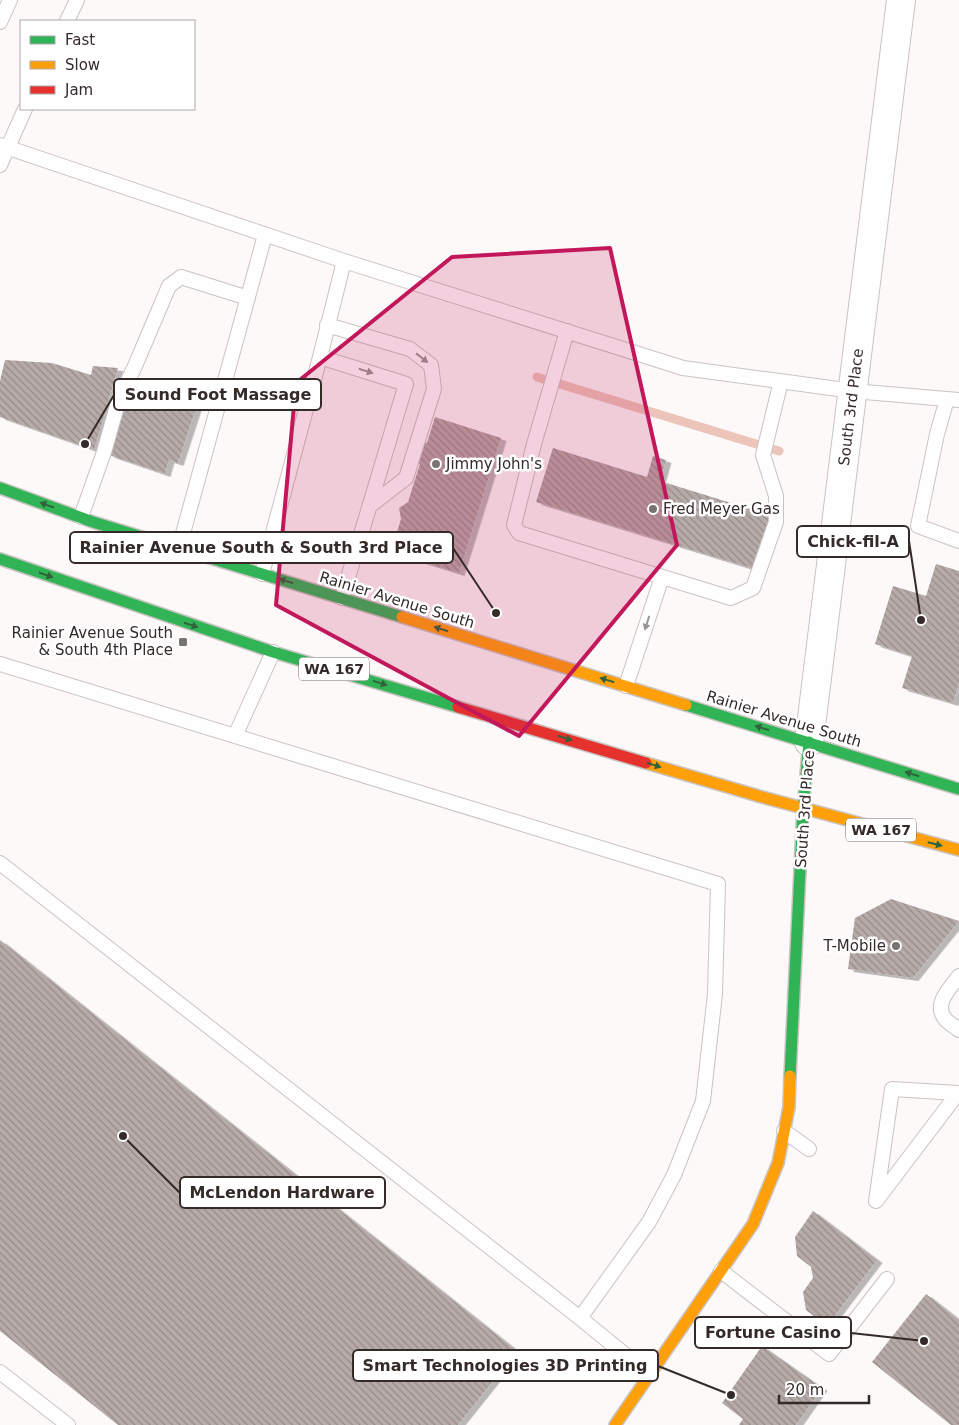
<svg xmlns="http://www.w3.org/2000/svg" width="959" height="1425" viewBox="0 0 959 1425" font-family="'DejaVu Sans',sans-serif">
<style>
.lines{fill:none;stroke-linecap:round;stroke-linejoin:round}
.stream{stroke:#edc4ba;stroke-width:9}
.building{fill:url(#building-back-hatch);filter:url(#shadow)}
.lane-casing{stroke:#c9c4c2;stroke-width:16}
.street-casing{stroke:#c9c4c2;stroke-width:30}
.fast-casing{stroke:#c9c4c2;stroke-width:14}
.slow-casing{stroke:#c9c4c2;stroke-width:14}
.jam-casing{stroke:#c9c4c2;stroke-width:14}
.lane{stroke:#fffefe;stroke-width:14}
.street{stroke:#fffefe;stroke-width:28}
.fast{stroke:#30b455;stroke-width:11}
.slow{stroke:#ff9f0a;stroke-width:11}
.jam{stroke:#e5322d;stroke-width:11}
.oneway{fill:#9a9494}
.oneway2{fill:#32623b}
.marked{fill:#c2185b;fill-opacity:0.2;stroke:#c2185b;stroke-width:4;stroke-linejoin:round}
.poi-dot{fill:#7a7371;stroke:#fff;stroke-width:2}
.labels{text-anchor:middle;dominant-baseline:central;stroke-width:5;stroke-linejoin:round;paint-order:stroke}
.shield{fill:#fff;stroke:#716b69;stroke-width:1}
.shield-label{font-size:14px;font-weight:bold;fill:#342b29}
.street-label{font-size:15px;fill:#342b29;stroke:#fff}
.poi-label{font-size:15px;fill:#342b29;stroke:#fff;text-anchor:start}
.leader{fill:none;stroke:#342b29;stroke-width:2}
.callout-dot{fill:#342b29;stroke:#fff;stroke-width:2}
.callout{fill:#fff;stroke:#342b29;stroke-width:2}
.callout-label{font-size:16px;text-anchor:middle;font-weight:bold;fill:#342b29}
</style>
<defs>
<pattern id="building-back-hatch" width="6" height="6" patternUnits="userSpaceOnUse" patternTransform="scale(1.25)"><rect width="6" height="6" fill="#b6aba8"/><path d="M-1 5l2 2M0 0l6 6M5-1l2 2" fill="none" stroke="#958b89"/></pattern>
<filter id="shadow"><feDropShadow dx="5.5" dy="3" stdDeviation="0" flood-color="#0004"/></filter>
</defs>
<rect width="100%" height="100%" fill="#fcf9f8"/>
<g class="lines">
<path class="stream" d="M537,377L779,451"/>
</g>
<path class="building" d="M5,360L52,363L91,375L93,366L118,368L94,450L0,417V381Z
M132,384L197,405L178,463L169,460L165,474L109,455Z
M435,417L501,438L459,573L391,552L401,519L399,508L408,502L420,464L415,462L421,441L427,443Z
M553,448L647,477L653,456L666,460L660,481L770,515L754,569L536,502Z
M936,564L959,571V683L953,703L902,688L912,656L875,644L893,586L926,596Z
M891,899L959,921L913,978L848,969L855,918Z
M0,940L517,1351L458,1425H118L0,1331Z
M813,1211L877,1260L827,1326L806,1310L803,1292L813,1278L811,1267L797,1256L795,1237Z
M926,1294L959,1320V1425H951L872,1362Z
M762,1346L822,1388L796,1425H739L743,1419L722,1403Z"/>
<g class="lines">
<g class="lane-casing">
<path id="lane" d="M67,21L77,0
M0,22L10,0
M0,145L344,261L683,368L853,391L959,400
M0,165L25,109
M327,325L410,349L431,365L434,389L406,478L371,505
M567,331L534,444L514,525L519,533L731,598L753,588L776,522V496L763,455L781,381
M320,357L406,384L342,598
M947,399L937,434L918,526L959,541
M81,517L104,452L119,399L135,366L169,286L181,277L248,298
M179,548L265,235
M262,574L320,357L344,261
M0,664L718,884L715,994L703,1101L674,1175L649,1222L580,1318L0,863
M626,686L662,577
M235,736L273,652
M959,976C950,988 932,1005 946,1020C949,1023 955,1027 959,1030
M892,1089L958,1093L876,1201Z
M784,1131L809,1149
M721,1271L829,1354L887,1279
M580,1318L650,1375
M0,1372L68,1425"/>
</g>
<g class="street-casing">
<path id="street" d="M809,742L901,0"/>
</g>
<g class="fast-casing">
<path id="fast" d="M0,488L93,522L402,617
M0,559L273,652L458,707
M686,705L959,789
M790,1076L803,809L809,742"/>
</g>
<g class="slow-casing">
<path id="slow" d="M402,617L686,705
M646,763L762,797L959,850
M615,1425L753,1224L778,1163L789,1107L790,1076"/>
</g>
<g class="jam-casing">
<path id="jam" d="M458,707L646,763"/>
</g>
<use href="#lane" class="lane"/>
<use href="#street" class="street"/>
<use href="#fast" class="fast"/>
<use href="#slow" class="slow"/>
<use href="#jam" class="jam"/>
</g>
<defs><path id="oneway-solid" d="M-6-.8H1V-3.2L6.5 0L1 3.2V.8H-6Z" transform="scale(1.25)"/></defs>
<g class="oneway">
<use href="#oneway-solid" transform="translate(422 358) rotate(38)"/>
<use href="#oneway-solid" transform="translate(366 371) rotate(17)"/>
<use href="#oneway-solid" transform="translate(647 623) rotate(108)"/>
</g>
<g class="oneway2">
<use href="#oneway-solid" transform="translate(47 505) rotate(-160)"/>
<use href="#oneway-solid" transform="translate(46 575) rotate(19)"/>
<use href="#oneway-solid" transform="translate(286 581) rotate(-163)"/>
<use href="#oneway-solid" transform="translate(191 625) rotate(18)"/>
<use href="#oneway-solid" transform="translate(441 629) rotate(-163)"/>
<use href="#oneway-solid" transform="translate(607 680) rotate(-163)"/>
<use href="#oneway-solid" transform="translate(380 683) rotate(17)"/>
<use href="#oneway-solid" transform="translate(762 728) rotate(-163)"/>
<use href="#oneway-solid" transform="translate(565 738) rotate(17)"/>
<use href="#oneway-solid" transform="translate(654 765) rotate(17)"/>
<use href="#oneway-solid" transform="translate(912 774) rotate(-163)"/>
<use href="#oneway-solid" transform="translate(935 844) rotate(14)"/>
</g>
<path class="marked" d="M610,248L677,545L519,736L276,605L296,383L452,257Z"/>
<g class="poi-dot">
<circle cx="436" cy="464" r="5"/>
<circle cx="653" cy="509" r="5"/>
<rect x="178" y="637" width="10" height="10" rx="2.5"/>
<circle cx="896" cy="946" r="5"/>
</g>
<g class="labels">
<g class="shield">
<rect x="299" y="657.5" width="70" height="23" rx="4"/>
<rect x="846" y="818.5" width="70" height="23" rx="4"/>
</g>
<g class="shield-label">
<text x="334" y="669">WA 167</text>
<text x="881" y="830">WA 167</text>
</g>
<g class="street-label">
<text transform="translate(851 407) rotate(-83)">South 3rd Place</text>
<text transform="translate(397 600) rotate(17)">Rainier Avenue South</text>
<text transform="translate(784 719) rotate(17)">Rainier Avenue South</text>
<text transform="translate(805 809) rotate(-86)">South 3rd Place</text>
</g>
<g class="poi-label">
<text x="446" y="464">Jimmy John's</text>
<text x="663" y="509">Fred Meyer Gas</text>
<text x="173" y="633" text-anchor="end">Rainier Avenue South<tspan x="173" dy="17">&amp; South 4th Place</tspan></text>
<text x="886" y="946" text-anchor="end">T-Mobile</text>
</g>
</g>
<path class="leader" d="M85 444L114 395M921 620L909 541M496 613L453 548M123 1136L180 1193M924 1341L851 1333M731 1395L658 1366"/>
<g class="callout-dot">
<circle cx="85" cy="444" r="5"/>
<circle cx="921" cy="620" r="5"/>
<circle cx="496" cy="613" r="5"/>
<circle cx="123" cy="1136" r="5"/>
<circle cx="924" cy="1341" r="5"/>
<circle cx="731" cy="1395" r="5"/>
</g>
<g class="callout">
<rect x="114" y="379" width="207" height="31" rx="5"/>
<rect x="797" y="526" width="112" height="31" rx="5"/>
<rect x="70" y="532" width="383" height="31" rx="5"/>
<rect x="180" y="1177" width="205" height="31" rx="5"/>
<rect x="695" y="1317" width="156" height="31" rx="5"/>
<rect x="353" y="1350" width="305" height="31" rx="5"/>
</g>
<g class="callout-label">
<text x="218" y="400">Sound Foot Massage</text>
<text x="853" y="547">Chick-fil-A</text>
<text x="261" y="553">Rainier Avenue South &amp; South 3rd Place</text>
<text x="282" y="1198">McLendon Hardware</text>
<text x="773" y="1338">Fortune Casino</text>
<text x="505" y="1371">Smart Technologies 3D Printing</text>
</g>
<rect x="20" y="20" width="175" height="90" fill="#ffffff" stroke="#aeaaa9"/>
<rect x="30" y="36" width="25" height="8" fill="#30b455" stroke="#aeaaa9"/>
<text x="65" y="45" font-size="15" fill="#342b29">Fast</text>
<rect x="30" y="61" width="25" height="8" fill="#ff9f0a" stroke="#aeaaa9"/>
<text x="65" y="70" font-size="15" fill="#342b29">Slow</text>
<rect x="30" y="86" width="25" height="8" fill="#e5322d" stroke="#aeaaa9"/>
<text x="65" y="95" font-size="15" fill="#342b29">Jam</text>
<path d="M779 1395v8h90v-8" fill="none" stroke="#342b29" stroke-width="2.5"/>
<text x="786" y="1395" font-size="15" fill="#342b29" stroke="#ffffff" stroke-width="4" paint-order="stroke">20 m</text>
</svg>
